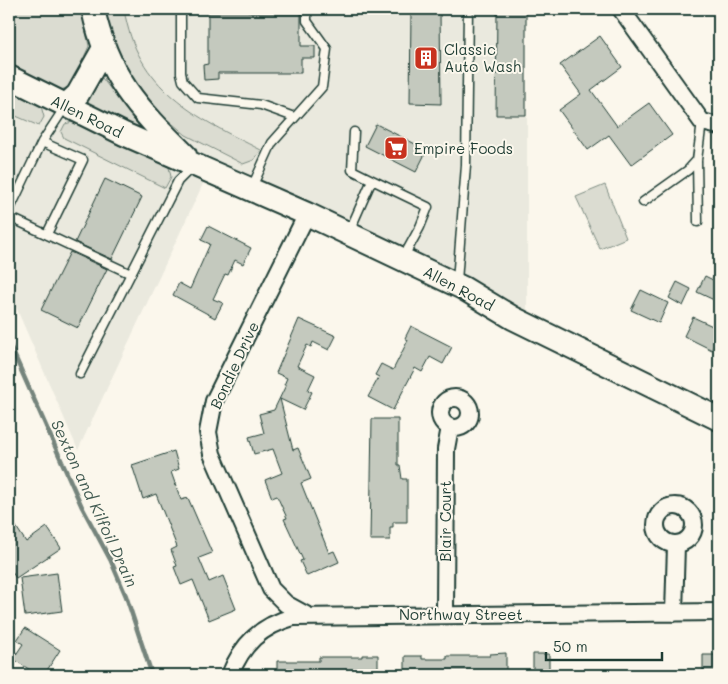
<svg xmlns="http://www.w3.org/2000/svg" width="728" height="684" viewBox="0 0 728 684" font-family="Mali,sans-serif">
<style>
.built{fill:#eae9de}
.green{fill:#dbdcd1;stroke:#7d8c82}
.lines{fill:none;stroke-linecap:round;stroke-linejoin:round}
.stream{stroke:#74847b;stroke-width:4.5}
.building{fill:#c4c9be;stroke:#1f3d34}
.lane-casing{stroke:#1f3d34;stroke-width:11}
.street-casing{stroke:#1f3d34;stroke-width:20}
.secondary-casing{stroke:#1f3d34;stroke-width:26}
.lane{stroke:#fbf7ec;stroke-width:8}
.street{stroke:#fbf7ec;stroke-width:16}
.secondary{stroke:#fbf7ec;stroke-width:22}
.labels{text-anchor:middle;dominant-baseline:central;stroke-width:4;stroke-linejoin:round;paint-order:stroke}
.poi-label{font-size:15px;fill:#1f3d34;stroke:#fbf7ec;text-anchor:start}
.street-label{font-size:15px;fill:#1f3d34;stroke:#fbf7ec}
.water-label{font-size:16px;font-style:italic;fill:#425b52;stroke:#fbf7ec}
</style>
<rect width="100%" height="100%" fill="#fbf7ec"/>
<filter id="ink" filterUnits="userSpaceOnUse"><feTurbulence type="fractalNoise" baseFrequency=".02" numOctaves="2"/><feDisplacementMap in="SourceGraphic" scale="10" xChannelSelector="R" yChannelSelector="G"/><feConvolveMatrix kernelMatrix="1 2 1 2 8 2 1 2 1" color-interpolation-filters="sRGB"/></filter>
<g filter="url(#ink)">
<path class="built" d="M93,9H527V324L209,171L78,450L9,291V77L193,164Z"/>
<path class="green" d="M9,9H81L89,46L73,82L69,87L58,91L9,68Z
M104,9H124C137,89 195,117 261,150L254,160L243,164L186,135L149,104L118,57Z
M99,74L138,125L137,128L85,105L84,100Z
M9,88L41,106L44,117L39,126L9,113Z
M76,121L169,167L171,177L165,188L64,138L61,132L65,124Z
M605,185L626,238L600,249L576,197Z"/>
<g class="lines">
<path class="stream" d="M9,343L82,507L111,561L126,596L152,675"/>
</g>
<path class="building" d="M497,9H526V115H496Z
M440,12L441,104L410,103L411,13Z
M208,13H301V46H315V58H301V73H218V79L204,80L203,65L208,64Z
M600,36L622,67L591,90L617,126L649,103L672,135L631,165L609,135L588,150L559,110L581,94L560,65Z
M376,124L427,150L416,172L365,146Z
M105,179L142,197L112,259L75,242Z
M208,226L251,248L243,264L235,260L228,275L225,274L213,299L223,303L215,318L173,295L179,283L190,289L210,244L201,240Z
M70,252L107,269L78,328L41,310Z
M705,276L719,283V289L714,300L697,292Z
M677,282L691,289L683,306L669,298Z
M641,290L668,303L659,323L631,310Z
M693,317L719,329L712,350L684,336Z
M299,319L336,336L329,350L313,342L311,347L307,345L297,366L315,375L308,390L312,392L303,410L280,399L293,450L298,448L311,479L301,483L329,553L334,551L339,562L307,576L300,561L303,560L284,519L287,518L277,496L272,498L265,480L282,473L273,449L254,454L249,437L264,433L259,414L274,410L286,385H284L287,378L276,373Z
M411,326L452,347L443,364L430,357L422,372L415,368L393,410L368,397L379,377L375,375L381,364L393,370L408,340L405,338Z
M372,419H398V465H400L402,479H407V522H393V527H390V540H370Z
M174,451L179,469L171,472L181,500L188,498L212,553L199,558L209,582L223,576L236,609L209,620L193,580L181,585L174,567L177,566L171,550L177,547L156,494L143,499L132,465Z
M9,516L26,542L47,527L61,548L16,578L9,568Z
M57,573L62,611L25,616L20,578Z
M25,628L60,650L44,675H38L13,659L23,644L17,640Z
M506,653V675H405V656H422V659H447V656H490V654Z
M533,654H549V675H533Z
M362,655H378V675H277V661H319V657H362Z
M703,655H719V675H703Z"/>
<g class="lines">
<g class="lane-casing">
<path id="lane" d="M181,9V73L183,81L198,98L261,105L294,117
M354,132L352,170L372,180
M42,142L83,160L47,234
M252,187L272,143L322,87L327,49L307,21V9
M643,202L688,170L697,160
M9,211L42,142L65,107
M9,217L131,274
M698,222L697,160L702,122
M349,232L372,180L428,207L420,227L403,258
M457,281L466,165L468,9
M80,374L178,181L193,166"/>
</g>
<g class="street-casing">
<path id="street" d="M621,9L702,122L719,126
M440 413a15 15 0 1 1 30 0a15 15 0 1 1-30 0Z
M656 525a19 19 0 1 1 38 0a19 19 0 1 1-38 0Z
M674,613L676,545
M445,614L446,449L450,427
M306,615L286,604L271,589L212,454L208,432L214,401L307,214
M230,675C242,644 261,626 293,617L719,612"/>
</g>
<g class="secondary-casing">
<path id="secondary" d="M93,9C107,76 138,109 185,155
M9,77L124,134L307,214L463,288L513,318L719,419
M66,105L78,94L104,48"/>
</g>
<use href="#lane" class="lane"/>
<use href="#street" class="street"/>
<use href="#secondary" class="secondary"/>
</g>
</g>
<defs>
<g id="building-square" transform="scale(1.25)"><rect x="-9" y="-9" width="18" height="18" rx="4" fill="#c8321e" stroke="#fbf7ec"/><path d="M-4-6H4V6H1V3H-1V6H-4ZM-2.5-4.3h1.7v1.8h-1.7ZM.8-4.3h1.7v1.8H.8ZM-2.5-1h1.7V.8h-1.7ZM.8-1h1.7V.8H.8Z" fill="#fff"/></g>
<g id="supermarket-square" transform="scale(1.25)"><rect x="-9" y="-9" width="18" height="18" rx="4" fill="#c8321e" stroke="#fbf7ec"/><path d="M-6-5.5h2.5l.6 2H6L4.5 2H-2.5L-4.4-4H-6ZM-1.5 3.2a1.3 1.3 0 1 0 .1 0ZM3 3.2a1.3 1.3 0 1 0 .1 0Z" fill="#fff"/></g>
</defs>
<g fill-rule="evenodd">
<use href="#building-square" x="426" y="58"/>
<use href="#supermarket-square" x="396" y="148"/>
</g>
<g class="labels">
<g class="poi-label">
<text x="444" y="49">Classic<tspan x="444" dy="17">Auto Wash</tspan></text>
<text x="414" y="148">Empire Foods</text>
</g>
<g class="street-label">
<text transform="translate(87 116) rotate(26)">Allen Road</text>
<text transform="translate(459 288) rotate(28)">Allen Road</text>
<text transform="translate(234 365) rotate(-65)">Bondie Drive</text>
<text transform="translate(445 521) rotate(-90)">Blair Court</text>
<text x="461" y="614">Northway Street</text>
</g>
<g class="water-label">
<text transform="translate(95 503) rotate(65)">Sexton and Kilfoil Drain</text>
</g>
</g>
<rect width="728" height="684" fill="none" stroke="#fbf7ec" stroke-width="30"/>
<rect x="15" y="15" width="698" height="654" fill="none" stroke="#1f3d34" stroke-width="2" filter="url(#ink)"/>
<path d="M546 652v8h116v-8" fill="none" stroke="#1f3d34" stroke-width="2.5"/>
<text x="553" y="652" font-size="15" fill="#1f3d34" stroke="#fbf7ec" stroke-width="4" paint-order="stroke">50 m</text>
</svg>
